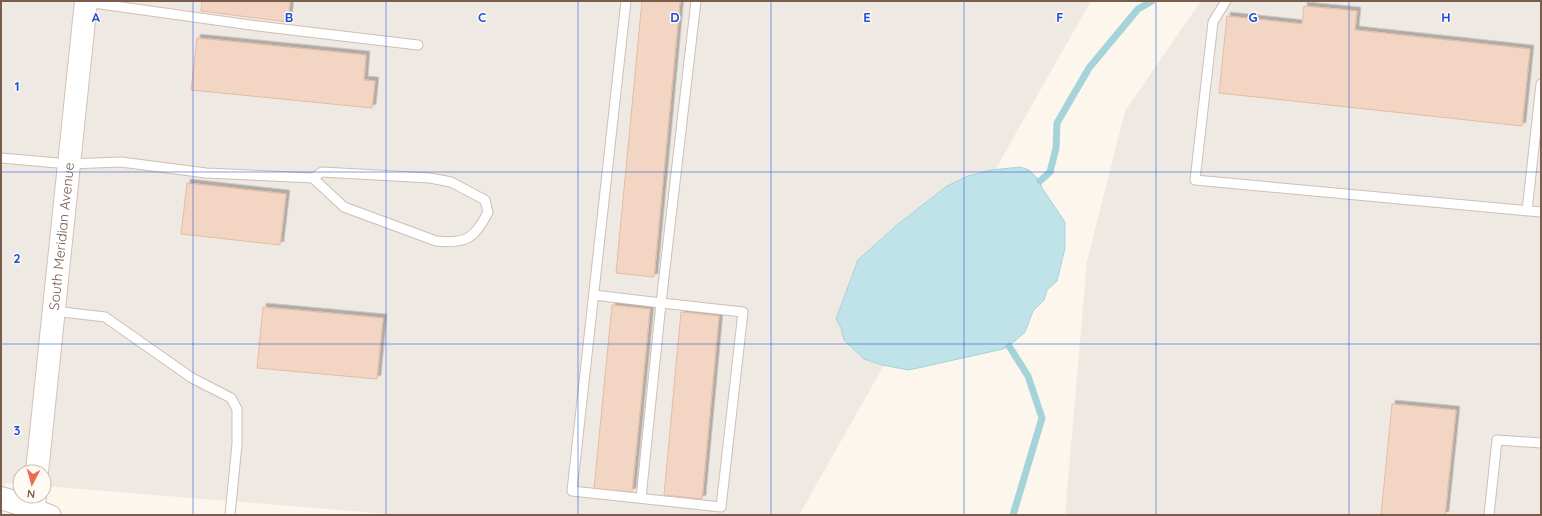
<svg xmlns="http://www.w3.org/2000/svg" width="1542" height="516" viewBox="0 0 1542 516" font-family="Quicksand,sans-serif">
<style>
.industrial{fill:#efe9e4}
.water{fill:#bfe3e8;stroke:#a5d3da}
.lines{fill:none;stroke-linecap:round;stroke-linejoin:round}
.stream{stroke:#a5d3da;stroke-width:7}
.building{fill:#f3d5c3;stroke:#e6bba3;filter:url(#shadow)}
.service-casing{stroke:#d1beb0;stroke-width:11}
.minor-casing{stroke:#d1beb0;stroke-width:21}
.tertiary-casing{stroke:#d1beb0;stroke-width:24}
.secondary-casing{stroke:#d6c0b0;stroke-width:24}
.service{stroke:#fff;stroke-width:9}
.minor{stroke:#fff;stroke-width:19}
.tertiary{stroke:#fff;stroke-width:22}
.secondary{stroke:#fff;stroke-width:22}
.grid{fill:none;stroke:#1d4ed8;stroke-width:1;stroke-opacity:0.55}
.labels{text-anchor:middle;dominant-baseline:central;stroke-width:3;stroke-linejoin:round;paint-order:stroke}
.street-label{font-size:14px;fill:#7a5c4d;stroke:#fffaf3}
.grid-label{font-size:13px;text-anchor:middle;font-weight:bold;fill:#1d4ed8;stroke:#fffaf3;stroke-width:3;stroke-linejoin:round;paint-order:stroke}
</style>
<defs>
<filter id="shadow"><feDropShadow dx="3.5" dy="-3.5" stdDeviation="0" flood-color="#0004"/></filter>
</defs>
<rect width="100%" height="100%" fill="#fdf6ec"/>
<path class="industrial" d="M1,1H1091L799,515H401L44,486V472H20V484L5,483L1,515Z
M1201,1H1541V515H1065L1087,261L1125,111Z"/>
<path class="water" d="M1020,167L1029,170L1040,181L1042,188L1065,222V248L1057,281L1047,290L1044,300L1033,311L1025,332L1009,346L1003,349L909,370L882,365L864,359L844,340L841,328L836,319L858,260L897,225L947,186L968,176L991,170Z"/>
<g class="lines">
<path class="stream" d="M1040,181L1050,172L1056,148L1057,123L1089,68L1138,9L1152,1
M1009,346L1028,376L1042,418L1013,515"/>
</g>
<path class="building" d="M202,1H290L288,22L201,11Z
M642,1H680L654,277L616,273Z
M1304,6L1357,11L1355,30L1530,49L1522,126L1219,93L1227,16L1302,24Z
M197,38L366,55L364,80L375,81L372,108L191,90Z
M187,183L286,194L280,245L181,234Z
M612,305L650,309L632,492L594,489Z
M263,307L383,318L377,379L257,368Z
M681,312L719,316L702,499L664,495Z
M1392,404L1456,410L1445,515H1381Z"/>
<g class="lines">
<g class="service-casing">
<path id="service" d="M626,1L572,491L721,507L743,312L661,303L696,1
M1226,1L1213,22L1195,180L1541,212
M86,2L258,26L418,45
M1,158L69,164L121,162L206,173L313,178L344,207L436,241C465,244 475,239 488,212L485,200L451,182L430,178L322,172L313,178
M1527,211L1541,84
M594,295L661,303L641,498
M54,311L105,317L192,378L231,398L237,409V444L230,515
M1489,515L1497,440L1541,443"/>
</g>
<g class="minor-casing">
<path id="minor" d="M33,508L51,515"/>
</g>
<g class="tertiary-casing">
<path id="tertiary" d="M1,498L33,508"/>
</g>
<g class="secondary-casing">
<g id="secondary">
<path id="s1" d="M37,472L86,1"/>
<path d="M33,515L35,496"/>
</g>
</g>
<use href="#service" class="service"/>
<use href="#minor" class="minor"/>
<use href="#tertiary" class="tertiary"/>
<use href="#secondary" class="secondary"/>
</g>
<path class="grid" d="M193,1V515M386,1V515M578,1V515M771,1V515M964,1V515M1156,1V515M1349,1V515M1,172H1541M1,344H1541"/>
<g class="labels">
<g class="street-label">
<text stroke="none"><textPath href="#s1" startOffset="237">South Meridian Avenue</textPath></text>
</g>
</g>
<g class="grid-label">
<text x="96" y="22">A</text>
<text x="289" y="22">B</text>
<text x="482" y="22">C</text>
<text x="675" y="22">D</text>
<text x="867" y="22">E</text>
<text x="1060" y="22">F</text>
<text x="1253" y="22">G</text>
<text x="1446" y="22">H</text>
<text x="17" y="91">1</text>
<text x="17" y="263">2</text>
<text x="17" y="435">3</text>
</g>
<rect width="1542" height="516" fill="none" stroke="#7a5c4d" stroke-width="4"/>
<g transform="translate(32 484) rotate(186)"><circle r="19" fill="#fffaf3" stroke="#cabbb1"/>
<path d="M0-3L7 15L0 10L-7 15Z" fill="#e76f51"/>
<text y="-6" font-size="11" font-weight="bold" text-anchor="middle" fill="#7a5c4d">N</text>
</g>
</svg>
